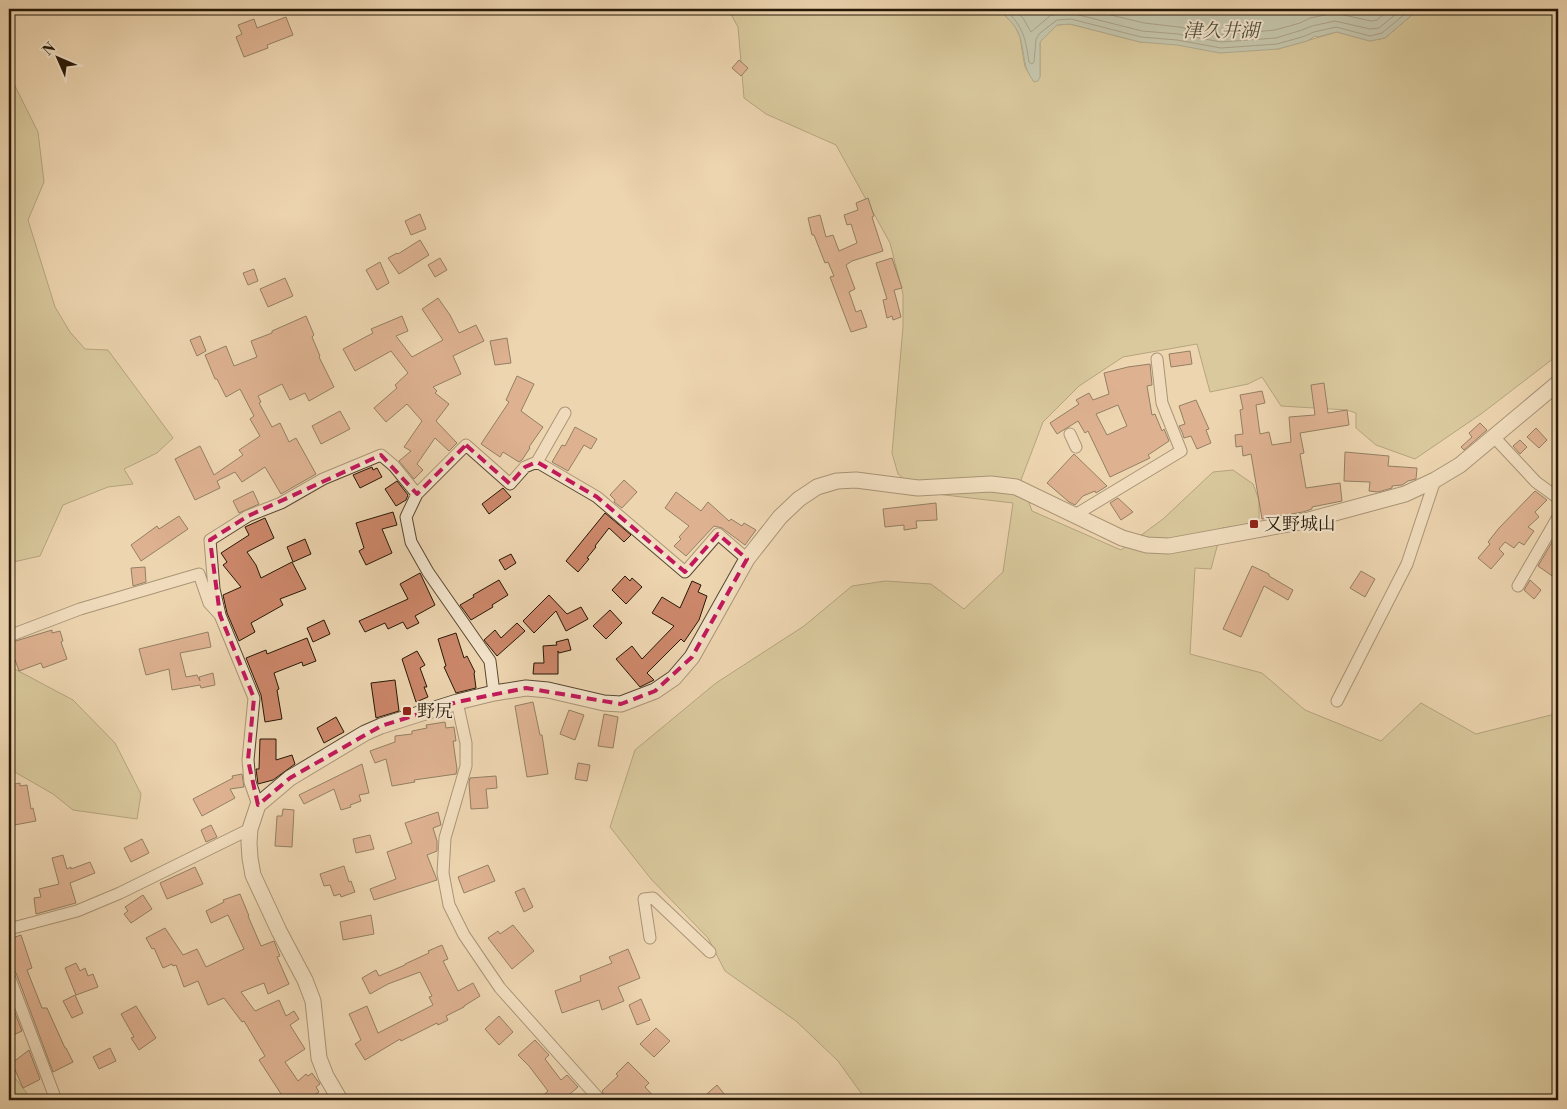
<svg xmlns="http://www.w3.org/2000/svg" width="1567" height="1109" viewBox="0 0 1567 1109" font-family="'Libre Bodoni','Noto Serif JP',serif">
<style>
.green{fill:#c0bb86;stroke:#736a46}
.water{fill:#99b8ae;stroke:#6b786b}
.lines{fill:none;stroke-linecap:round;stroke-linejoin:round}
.shore{stroke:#60685a;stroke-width:1}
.building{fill:#cc876a;stroke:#261806;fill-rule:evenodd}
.minor-casing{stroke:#584730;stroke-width:13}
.tertiary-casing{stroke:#584730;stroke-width:17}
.minor{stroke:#f3e4cc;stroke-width:11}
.tertiary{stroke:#f3e4cc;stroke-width:15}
.marked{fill:none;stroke:#c2185b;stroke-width:4;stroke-dasharray:10 6;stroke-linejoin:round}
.poi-dot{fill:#8f2418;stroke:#f3e4cc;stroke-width:2}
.labels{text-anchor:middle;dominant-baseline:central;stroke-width:4;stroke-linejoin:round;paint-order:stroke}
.poi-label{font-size:18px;fill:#261806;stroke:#f3e4cc;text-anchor:start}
.water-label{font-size:19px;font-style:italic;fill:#4e5041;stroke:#f3e4cc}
</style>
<rect width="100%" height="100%" fill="#edd5b0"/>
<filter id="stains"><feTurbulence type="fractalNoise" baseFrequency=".004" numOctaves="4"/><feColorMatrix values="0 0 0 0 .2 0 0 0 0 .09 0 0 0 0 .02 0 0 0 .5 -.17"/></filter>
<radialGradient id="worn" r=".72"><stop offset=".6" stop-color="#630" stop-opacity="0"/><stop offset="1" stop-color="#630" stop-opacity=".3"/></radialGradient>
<path class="green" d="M728,9H998L1014,24L1020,37L1025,67L1034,82L1040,77V42L1057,25L1070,24L1140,42L1278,49L1337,32L1370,41L1385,38L1419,9H1558V355L1481,414L1415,459L1376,445L1356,428V413L1347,410L1281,406L1262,377L1248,384L1210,392L1197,344L1123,357L1079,386L1043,422L1021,480L1032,511L1121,550L1163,519L1213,472L1233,470L1253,484L1259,500V523L1222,528L1211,569L1195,568L1190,654L1262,673L1305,710L1381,741L1421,703L1476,734L1555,714L1558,711V1100H866L838,1061L796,1021L725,971L708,938L651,879L610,827L635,750L716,683L804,626L852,586L885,581L931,584L964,609L1003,572L1013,503L919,492L898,474L892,453L903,327V294L890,243L836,145L766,114L744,98L738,27Z
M9,74L38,132L44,182L28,220L55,307L70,332L85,349L108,350L173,438L157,453L124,469L133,484L108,487L63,505L40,556L9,563Z
M9,666L73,700L115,743L141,794L137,819L73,810L53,794L13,771H9Z
M9,1070L32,1100H9Z"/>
<path class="water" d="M998,9H1419L1385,38L1370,41L1337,32L1317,37L1315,36L1307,41L1278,49L1220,53L1177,45L1140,42L1070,24L1057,25L1040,42V77L1038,81L1034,82C1022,66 1025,54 1020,37C1016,25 1007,17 998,9Z"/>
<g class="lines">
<path class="shore" d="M1005,9C1024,28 1025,37 1029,62L1032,64L1034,62L1036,39L1040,33L1057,20L1071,19L1141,37L1177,40L1221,48L1277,44L1305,36L1314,32L1336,27L1370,36L1382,33L1411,9
M1014,9L1023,18L1031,32L1051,15L1071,13L1142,31L1178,34L1221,42L1276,38L1302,30L1312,26L1335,21L1370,29L1379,28L1402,9
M1086,9L1144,23L1179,27L1221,35L1275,30L1300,23L1310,18L1335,13L1371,21L1377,20L1390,9"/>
</g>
<path class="building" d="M286,17L293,35L267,45L268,48L244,57L236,37L242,34L238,25L254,19L257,28Z
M739,60L748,68L741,76L732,68Z
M868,198L874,216L872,217L883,251L852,261L846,265L855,289L849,292L856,312L861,310L867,327L851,332L830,277L834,276L828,262L825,263L814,235H812L808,218L820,215L826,237L833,235L839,251L857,243L851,224L847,225L844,215L858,210L856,203Z
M420,214L426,229L411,235L405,221Z
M420,240L429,255L399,274L388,258L397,253L398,254Z
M440,258L447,270L435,277L428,265Z
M892,258L902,288L894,290L901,317L893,320L892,316L887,318L883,300L887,299L876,263Z
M380,262L389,283L377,290L366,270Z
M254,269L258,281L248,285L243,273Z
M285,278L293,296L268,307L260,289Z
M438,298L450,315L459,333L476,325L484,341L453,356L461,374L433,387L437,391L435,393L449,404L436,421L457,443L449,451L435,438L417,464L423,470L414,479L399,461L411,451L404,447L422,421L407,404L386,422L374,408L397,388L395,385L408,373L391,351L355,371L343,349L373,333L371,329L402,316L408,331L396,336L412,357L443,340L422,309Z
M306,316L314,335L312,337L320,356L319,357L334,387L309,401L305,393L290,400L282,384L258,396L261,402L259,403L272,427L280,423L289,442L296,438L316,474L281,494L265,467L242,482L235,472L217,481L220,488L195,500L175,459L200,446L214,475L243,455L239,450L260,436L250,419L254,416L240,389L226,397L217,379H215L205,355L226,346L234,366L257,357L251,341L272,333V331Z
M200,336L206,351L197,356L190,340Z
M507,338L511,363L495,365L490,341Z
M1190,351L1192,364L1171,367L1169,354Z
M1150,364L1152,385L1147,386L1152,415L1155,414L1162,431L1164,429L1169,441L1148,455L1150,458L1110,477L1088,431L1085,433L1078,421L1057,434L1050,423L1079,404L1076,400L1089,393L1093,400L1109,394L1104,373L1128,367ZM1118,405L1127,426L1107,435L1096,414Z
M517,376L534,384L521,411L543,427L529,447L530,448L522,460L519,462L503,452L500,457L481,444L509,402L506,400Z
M1324,383L1328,413L1347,410L1349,425L1300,433L1304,453L1300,454L1306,488L1340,483L1342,501L1312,507V509L1303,512L1262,519L1251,454L1243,456L1242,446L1236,447L1235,435L1243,434L1240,410L1243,409L1240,395L1262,391L1265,403L1256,405L1260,434L1269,432L1272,445L1291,442L1289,417L1315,415L1311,385Z
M1196,400L1209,429L1206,430L1211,443L1197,449L1191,436L1184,438L1182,432L1179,426L1185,424L1179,406Z
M340,411L350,429L321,444L312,426Z
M1480,423L1487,430L1464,450L1461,447L1472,437L1469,433Z
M575,427L597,439L591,449L584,445L568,471L552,462L562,445L565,446Z
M1536,428L1547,440L1539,448L1527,437Z
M1520,440L1527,447L1520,454L1513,446Z
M1345,452L1389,456L1388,466L1417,468L1416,479L1408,481L1402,485L1392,486V488L1378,492L1369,491L1370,482L1344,481Z
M1074,454L1107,486L1096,493L1095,491L1083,496L1075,505L1069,502L1047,483Z
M372,467L373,470L377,468L382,477L360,488L353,475Z
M624,480L637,492L622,508L614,502L615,500L610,495Z
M397,481L408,495L406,500L396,506L385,489Z
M503,488L511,497L489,514L482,504Z
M253,491L259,504L239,513L233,501Z
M1535,491L1547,500L1535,512L1539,517L1528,527L1534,531L1524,545L1519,542L1514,548L1505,542L1499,549L1504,554L1491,569L1478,558L1490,544L1488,542L1499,528Z
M676,492L701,511L708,502L729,521L731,519L742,526L744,523L756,530L745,545L722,528L714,526L686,556L674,546L681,539L679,537L689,526L665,508Z
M1118,498L1133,512L1121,520L1110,503Z
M936,503L937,520L916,521L917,528L904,530V525L885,527L883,509Z
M393,512L397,525L382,529L392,553L366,565L359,551L364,548L356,523Z
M605,513L631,535L624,542L609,528L595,546L596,547L587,558L589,559L578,572L566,561Z
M179,516L188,529L141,561L131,545L157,526L159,529Z
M265,518L274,538L247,552L256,565L261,578L292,562L306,589L280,599L283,605L251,623L255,632L239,641L227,613L223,595L241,587L223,565L227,562L221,553L249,535L245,527Z
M1558,532V580L1538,566Z
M305,539L311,554L293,562L287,547Z
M511,554L516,563L505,570L499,560Z
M1252,566L1269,574V576L1293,590L1288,600L1264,586L1241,637L1223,629Z
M145,567L146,582L133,586L131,568Z
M1361,571L1375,579L1365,597L1350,588Z
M420,573L435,605L415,616L419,623L407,629L403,622L388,629L385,623L365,632L359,621L408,599L400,584Z
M625,576L630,581L632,578L642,587L626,604L612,590Z
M499,580L508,595L492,605L493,607L471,620L460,605L474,597L473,595Z
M1530,580L1541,590L1534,599L1524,590Z
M692,581L701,585L698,592L707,596L699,620L684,642L681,639L647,673L654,680L640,687L616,659L632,646L642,659L674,626L652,613L662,597L680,608Z
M549,595L567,614L581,607L588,619L566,631L556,611L534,633L523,621Z
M610,610L622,623L606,639L593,626Z
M324,620L330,634L313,642L307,628Z
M517,623L525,631L497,656L484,640L495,630L501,638Z
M52,630V633L60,631L63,641L61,642L67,659L43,668L41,663L19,671L9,643Z
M208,632L211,647L180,653L186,677L197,675L200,681L199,677L213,673L215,685L201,688L200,685L172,690L169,669L146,675L139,649Z
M456,633L464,658L467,656L475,672L474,673L476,688L456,693L444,667L446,666L438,639Z
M307,638L316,661L303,666L302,662L274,673L279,689L277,690L282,719L265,722L261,695L246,658L266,650L267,654Z
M568,639L571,650L559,653L558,651V674H533L534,663H544L543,646L557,645L556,642Z
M417,651L425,665L420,668L427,687H424L428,697L416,702L402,659Z
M395,680L399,711L376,718L371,683Z
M533,702L540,735H542L548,774L527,777L515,706Z
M569,710L584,715L575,740L560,734Z
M604,714L618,717L613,748L598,746Z
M336,717L344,732L324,743L317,728Z
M445,722L446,728L454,727L456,741H453L457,769L456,774L414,780L415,782L392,786L386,759L375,763L370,751L395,742V736L412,734V731L427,728L426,725Z
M260,739H276V760L292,755L295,764L273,780L258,784L256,769H259Z
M578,763L590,765L587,781L575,779Z
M362,764L369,793L359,795L361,801L350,805L351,807L341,810L334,789L304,804L299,795Z
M242,774L244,787L230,789L235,798L202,816L193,799L233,778L232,776Z
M496,776L497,788L486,789L488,808L471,809L469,783L470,778Z
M20,783V786L27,785L31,809L33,808L36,821L9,826V785Z
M283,809L294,810L292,847L275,846L277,816H282Z
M438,812L441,825L433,828L437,841V851L427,855L437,880L374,900L370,889L396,879L387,852L412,843L405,823Z
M211,825L217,837L206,842L201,830Z
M370,835L374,849L356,853L353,839Z
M142,839L149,853L131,862L124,848Z
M63,855L67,869L71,867V869L90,862L95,873L70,883L76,903L36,914L34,898L41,897L39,889L59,884L52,858Z
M488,865L495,881L464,893L458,877Z
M344,866L349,882L351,881L355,892L341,897L340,894L334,896L330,885L324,886L320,874Z
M195,867L203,884L167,899L160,883Z
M524,888L533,907L524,912L515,892Z
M240,894L249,916H248L261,946L274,941L280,956L277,957L289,984L268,994L264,983L241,992L255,1011L279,1000L286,1016L294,1011L299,1019L290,1025L305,1049L285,1062L298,1081L306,1074L308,1076L312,1073L320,1084L316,1087L319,1092L307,1100H285L259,1060L265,1056L244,1021L242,1022L224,998L208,1005L198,981L184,987L176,965L173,966L172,964L163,968L154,948L152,949L146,938L165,928L183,955L197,949L206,967L244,949L228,915L211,923L206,911L224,902L223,900Z
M143,895L152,909L131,923L124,914L128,911L125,907Z
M371,915L374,934L343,940L340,922Z
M513,925L534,951L512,969L488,938L498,931L500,934Z
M21,935L32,968L27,970L42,1008H47L65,1048H66L73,1062L53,1072L24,994L16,973L9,963L14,960L9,944V939Z
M442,945L448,959L443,961L458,991L473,983L480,996L464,1006V1007L446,1016L448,1020L438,1025L437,1023L401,1041L400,1039L365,1060L355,1044L361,1040L349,1014L367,1006L378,1033L433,1005L429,997L432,996L420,972L388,984L370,994L362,978L376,970L379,976L405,965V964L429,953L428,951Z
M628,949L640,978L618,987L624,1001L602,1010L599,1000L562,1013L555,991L581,981L580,976L612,963L609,957Z
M76,963L80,971L85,968L88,976L93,974L98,987L76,995L65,968Z
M75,995L83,1013L72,1018L63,1001Z
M641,999L650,1020L637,1025L629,1005Z
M9,1000H10L22,1031L9,1037Z
M136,1006L156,1038L139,1050L131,1038L134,1037L121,1014Z
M499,1016L513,1032L499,1045L485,1029Z
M656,1028L670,1041L654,1057L640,1044Z
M535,1040L549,1055L545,1059L561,1080L567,1075L578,1087L563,1100H538L548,1091L529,1066L518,1055Z
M110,1048L116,1061L99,1069L93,1057Z
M29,1050L40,1079L39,1080L23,1088L12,1063Z
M628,1062L649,1083L645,1087L657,1100H607L602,1091L618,1076L616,1074Z
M717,1085L729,1100H700Z"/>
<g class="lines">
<g class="minor-casing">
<path id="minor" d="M1070,434L1076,447
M1494,437L1536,482L1558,498
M537,462L565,413
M1075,515L1181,451L1162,403L1157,359
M1518,586L1558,517
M9,636L80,609L199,574L209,603L219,614
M494,693L490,661L428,572L411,542L406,517L417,494L466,445L510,484L525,467L537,462L597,497L685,572L718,534L747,559
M1337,701L1407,564L1435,480
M457,702L466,743V766L445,838L443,873L449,905L464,935L500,988L600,1100
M258,805L250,782L248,760L254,698L220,615L214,589L210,540L248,516L281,503L323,479L381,455L394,466L417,494
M9,929L77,911L120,893L250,829
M650,938L644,899L653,898L710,952
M9,976L56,1100"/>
</g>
<g class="tertiary-casing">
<path id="tertiary" d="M340,1100L326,1076L319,1058L313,1001L305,980L279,931L253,875L250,858L249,843L250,829L258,805L290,778L365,733L381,726L457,702L494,693L526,688L548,690L604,703L621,704L655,691L674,678L692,657L747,559L780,517L799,499L817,487L837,481L856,480L918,488L991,484L1016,487L1122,538L1147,545L1169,546L1305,521L1405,494L1435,480L1460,465L1558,383"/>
</g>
<use href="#minor" class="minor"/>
<use href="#tertiary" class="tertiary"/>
</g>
<path d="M0 0H1567V1109H0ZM466,445L510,484L525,467L537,462L597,497L685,572L718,534L747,559L692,657L655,691L621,704L526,688L457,702L381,726L290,778L258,805L248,760L254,698L220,615L210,540L248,516L381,455L417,494Z" fill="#edd5b0" fill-opacity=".55" fill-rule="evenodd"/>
<path class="marked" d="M466,445L510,484L525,467L537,462L597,497L685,572L718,534L747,559L692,657L655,691L621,704L526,688L457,702L381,726L290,778L258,805L248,760L254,698L220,615L210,540L248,516L381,455L417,494Z"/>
<g class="poi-dot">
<rect x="1249" y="519" width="10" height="10" rx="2.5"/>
<rect x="402" y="706" width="10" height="10" rx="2.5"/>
</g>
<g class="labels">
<g class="poi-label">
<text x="1264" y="524">又野城山</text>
<text x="417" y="711">野尻</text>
</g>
<g class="water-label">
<text x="1221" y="31">津久井湖</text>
</g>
</g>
<rect width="1567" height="1109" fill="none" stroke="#edd5b0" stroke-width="30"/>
<rect x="10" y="10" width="1547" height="1089" fill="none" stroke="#261806" stroke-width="2.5"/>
<rect x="15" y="15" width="1537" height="1079" fill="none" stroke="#261806"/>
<g transform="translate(58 58) rotate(315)" stroke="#f3e4cc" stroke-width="4" paint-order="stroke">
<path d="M0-4L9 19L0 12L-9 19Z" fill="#261806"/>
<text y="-8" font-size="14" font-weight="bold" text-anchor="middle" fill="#261806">N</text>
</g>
<rect width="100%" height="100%" filter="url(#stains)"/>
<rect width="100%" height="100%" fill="url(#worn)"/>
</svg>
